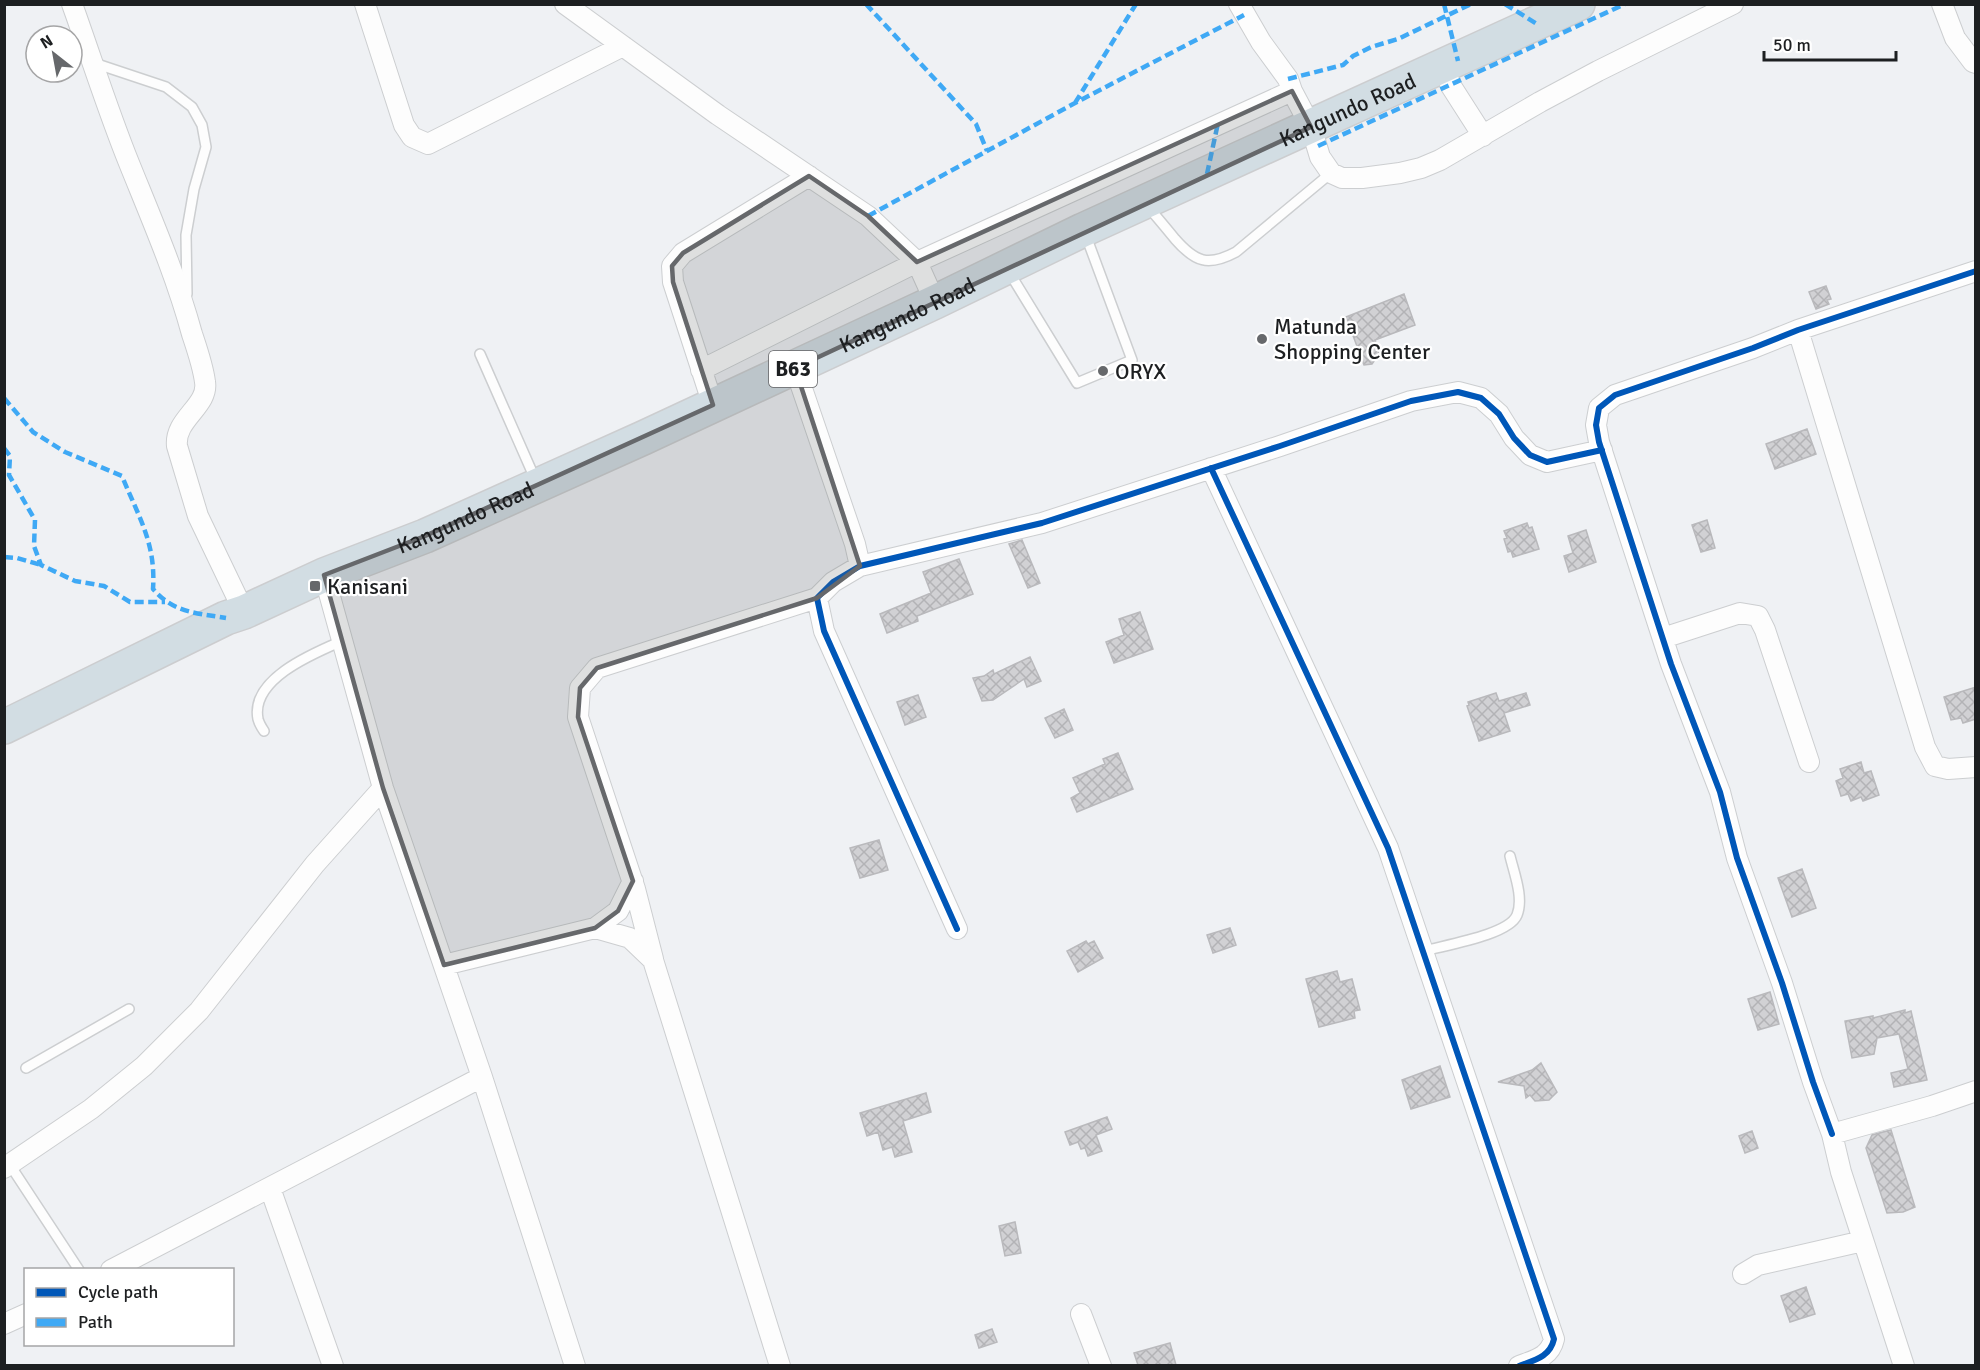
<svg xmlns="http://www.w3.org/2000/svg" width="1980" height="1370" viewBox="0 0 1980 1370" font-family="Signika,sans-serif">
<style>
.building{fill:url(#building-cross-hatch);stroke:#b9b9bc;stroke-width:1.5}
.lines{fill:none;stroke-linecap:round;stroke-linejoin:round}
.lane-casing{stroke:#ccced0;stroke-width:12}
.street-casing{stroke:#ccced0;stroke-width:22}
.highway-casing{stroke:#cccdcf;stroke-width:36}
.lane{stroke:#fdfdfd;stroke-width:9}
.street{stroke:#fdfdfd;stroke-width:20}
.highway{stroke:#d2dde3;stroke-width:33}
.quiet{stroke:#3fa9f5;stroke-width:4.5;stroke-dasharray:9 4.5;stroke-linecap:butt}
.cycleway-casing{stroke:#fff;stroke-width:10}
.cycleway{stroke:#0057b8;stroke-width:6}
.marked{fill:#66686b;fill-opacity:0.2;stroke:#66686b;stroke-width:4.5;stroke-linejoin:round}
.poi-dot{fill:#66686b;stroke:#fff;stroke-width:2}
.labels{text-anchor:middle;dominant-baseline:central;stroke-width:4.5;stroke-linejoin:round;paint-order:stroke}
.shield{fill:#fff;stroke:#616264;stroke-width:1.5}
.shield-label{font-size:21px;font-weight:bold;fill:#1d1f21}
.street-label{font-size:22px;fill:#1d1f21;stroke:#fff}
.poi-label{font-size:22px;fill:#1d1f21;stroke:#fff;text-anchor:start}
</style>
<defs>
<pattern id="building-cross-hatch" width="8" height="8" patternUnits="userSpaceOnUse" patternTransform="scale(1.5)"><rect width="8" height="8" fill="#d1d1d4"/><path d="M0 0l8 8M0 8l8-8" fill="none" stroke="#b3b3b6"/></pattern>
</defs>
<rect width="100%" height="100%" fill="#eff1f4"/>
<path class="building" d="M1826,286L1831,299L1827,300L1829,304L1816,309L1809,292Z
M1404,294L1415,325L1375,340L1379,354L1372,364L1364,365L1346,317Z
M1807,429L1816,454L1775,469L1766,444Z
M1707,520L1715,548L1701,552L1692,525Z
M1527,523L1529,528L1532,527L1539,549L1513,557L1511,551L1508,552L1504,539L1507,538L1504,531Z
M1586,530L1596,562L1569,572L1564,556L1573,553L1568,536Z
M1022,540L1040,583L1028,588L1009,544Z
M959,559L973,594L917,616L918,621L887,633L880,614L931,593L923,572Z
M1140,612L1153,649L1114,663L1106,642L1124,635L1119,619Z
M1030,657L1041,681L1027,687L1024,679L993,700L982,701L973,678L984,676L993,670L994,674Z
M1976,687V719L1963,723L1961,718L1951,720L1944,697Z
M1496,693L1499,701L1526,693L1530,705L1504,713L1510,731L1479,741L1467,706L1469,705L1468,702Z
M918,695L926,717L905,725L897,702Z
M1064,709L1073,730L1055,738L1045,718Z
M1118,753L1133,789L1077,812L1071,798L1080,793L1073,778L1105,764L1103,759Z
M1861,762L1864,773L1871,771L1879,795L1863,801L1861,797L1851,801L1848,794L1841,796L1836,781L1843,778L1840,769Z
M879,840L888,870L860,878L850,848Z
M1802,869L1816,908L1792,917L1778,878Z
M1230,928L1236,945L1213,953L1207,935Z
M1086,941L1088,944L1094,941L1103,958L1078,972L1067,951Z
M1337,971L1340,982L1352,979L1360,1010L1354,1011L1355,1018L1319,1027L1306,979Z
M1770,992L1779,1024L1758,1030L1748,999Z
M1905,1010V1013L1911,1011L1927,1080L1894,1087L1891,1073L1908,1069L1899,1034L1877,1038L1874,1054L1852,1058L1845,1021L1873,1016V1018Z
M1541,1063L1557,1092L1549,1100L1535,1101L1530,1095L1526,1098L1524,1086L1498,1082L1532,1070Z
M1440,1066L1450,1097L1411,1109L1402,1080Z
M926,1093L931,1112L903,1121L912,1152L895,1157L892,1147L883,1150L878,1132L867,1136L860,1113Z
M1107,1117L1112,1129L1096,1135L1102,1151L1088,1156L1085,1148L1081,1149L1078,1142L1070,1145L1065,1132Z
M1891,1130L1915,1207L1903,1212L1887,1213L1866,1148L1872,1135Z
M1752,1131L1758,1148L1745,1153L1739,1136Z
M1015,1222L1021,1253L1005,1256L999,1226Z
M1806,1287L1815,1314L1790,1322L1781,1296Z
M992,1329L997,1342L979,1348L975,1335Z
M1170,1343L1176,1365H1138L1134,1353Z"/>
<g class="lines">
<g class="lane-casing">
<path id="lane" d="M94,63L166,87L192,107L202,125L206,147L194,189L186,235L187,294
M1148,207C1157,217 1166,228 1175,239C1195,262 1208,267 1236,252L1331,173
M1009,272L1077,383L1132,360L1086,236
M480,354L536,481
M264,731C262,728 259,723 258,719C250,679 314,653 342,641
M1424,951C1445,945 1509,935 1517,915C1524,898 1514,873 1510,856
M26,1068L129,1009
M10,1165L79,1270"/>
</g>
<g class="street-casing">
<path id="street" d="M72,4C91,57 108,111 129,163C152,220 176,275 192,334C197,349 203,366 205,382C209,406 174,419 177,446L198,516L244,612
M365,4L404,125L412,137L428,144L623,46
M565,4L718,115L868,216L917,262L701,370
M1942,4L1955,38L1973,62L1976,63
M1444,67L1451,86L1483,136
M1292,91L1311,127L1320,157L1331,173L1342,178H1362L1400,173L1421,168L1440,160L1540,102L1598,71L1733,4
M935,302L917,262L1292,91L1288,79L1261,42L1239,4
M1798,330L1925,747L1935,766L1948,769L1976,767
M795,368L855,544L860,566
M713,405L673,282L672,266L683,253L809,176
M1211,468L1388,848L1554,1339C1550,1357 1535,1360 1519,1366
M324,575L383,788L482,1077L575,1366
M1663,638L1740,613L1758,616L1765,630L1809,762
M595,928L618,911L633,881
M957,929L824,631L817,598L833,582L860,566L1042,523L1280,446L1411,401L1458,392L1481,398L1499,414L1514,438L1530,455L1547,462L1602,450
M653,959L635,889L578,717L580,688L597,668L817,598
M444,965L595,928L630,938L653,960L780,1366
M1832,1134L1813,1082L1782,983L1737,858L1720,792L1671,664L1599,442L1596,425L1599,408L1615,395L1753,348L1798,330L1976,271
M4,1168L91,1109L144,1066L199,1011L315,864L383,788
M270,1188L333,1366
M111,1270L482,1077
M1743,1274L1758,1265L1863,1241
M1081,1314L1101,1366
M4,1324L26,1314
M1904,1366L1841,1172L1832,1134L1932,1106L1976,1091"/>
</g>
<g class="highway-casing">
<g id="highway">
<path id="s1" d="M4,727L226,618L244,612L324,575L425,536L643,438L935,302L1083,230L1578,4"/>
</g>
</g>
<use href="#lane" class="lane"/>
<use href="#street" class="street"/>
<use href="#highway" class="highway"/>
<path class="quiet" d="M866,4L976,124L987,151
M1444,4L1458,61
M1505,4L1537,24
M1288,79L1343,65L1353,56L1371,47L1398,39L1471,4
M1075,103L1136,4
M1318,146L1625,4
M1207,174L1218,123
M868,216L1075,103L1244,15
M4,398L33,432L65,452L122,476C139,518 156,543 153,589C174,613 196,613 226,618
M4,448L10,456L9,475L35,520L34,546L41,565L75,581L104,586L130,602H165
M4,557L17,558L41,565"/>
<g class="cycleway-casing">
<path id="cycleway" d="M1211,468L1388,848L1554,1339C1550,1357 1535,1360 1519,1366
M957,929L824,631L817,598L833,582L860,566L1042,523L1280,446L1411,401L1458,392L1481,398L1499,414L1514,438L1530,455L1547,462L1602,450
M1832,1134L1813,1082L1782,983L1737,858L1720,792L1671,664L1599,442L1596,425L1599,408L1615,395L1753,348L1798,330L1976,271"/>
</g>
<use href="#cycleway" class="cycleway"/>
</g>
<path class="marked" d="M1292,91L1311,127L795,368L860,566L817,598L597,668L580,688L578,717L633,881L618,911L595,928L444,965L383,788L324,575L425,536L713,405L673,282L672,266L683,253L809,176L868,216L917,262Z"/>
<g class="poi-dot">
<circle cx="1262" cy="339" r="6"/>
<circle cx="1103" cy="371" r="6"/>
<rect x="309" y="580" width="12" height="12" rx="3"/>
</g>
<g class="labels">
<rect class="shield" x="769" y="351" width="48" height="36" rx="4.5"/>
<g class="shield-label">
<text x="793" y="369">B63</text>
</g>
<g class="street-label">
<text stroke="none"><textPath href="#s1" startOffset="1479">Kangundo Road</textPath></text>
<text stroke="none"><textPath href="#s1" startOffset="993">Kangundo Road</textPath></text>
<text stroke="none"><textPath href="#s1" startOffset="507">Kangundo Road</textPath></text>
</g>
<g class="poi-label">
<text x="1274" y="326">Matunda<tspan x="1274" dy="25">Shopping Center</tspan></text>
<text x="1115" y="371">ORYX</text>
<text x="327" y="586">Kanisani</text>
</g>
</g>
<rect width="1980" height="1370" fill="none" stroke="#1d1f21" stroke-width="12"/>
<rect x="24" y="1268" width="210" height="78" fill="#ffffff" stroke="#a5a5a6" stroke-width="1.5"/>
<rect x="36" y="1288" width="30" height="9" fill="#0057b8" stroke="#a5a5a6" stroke-width="1.5"/>
<text x="78" y="1298" font-size="18" fill="#1d1f21">Cycle path</text>
<rect x="36" y="1318" width="30" height="9" fill="#3fa9f5" stroke="#a5a5a6" stroke-width="1.5"/>
<text x="78" y="1328" font-size="18" fill="#1d1f21">Path</text>
<g transform="translate(54 54) rotate(329)"><circle r="28" fill="#ffffff" stroke="#a5a5a6" stroke-width="1.5"/>
<path d="M0-4.5L10 22L0 15L-10 22Z" fill="#66686b"/>
<text y="-9" font-size="16" font-weight="bold" text-anchor="middle" fill="#1d1f21">N</text>
</g>
<path d="M1764 51v9h132v-9" fill="none" stroke="#1d1f21" stroke-width="3"/>
<text x="1773" y="51" font-size="18" fill="#1d1f21" stroke="#ffffff" stroke-width="4.5" paint-order="stroke">50 m</text>
</svg>
